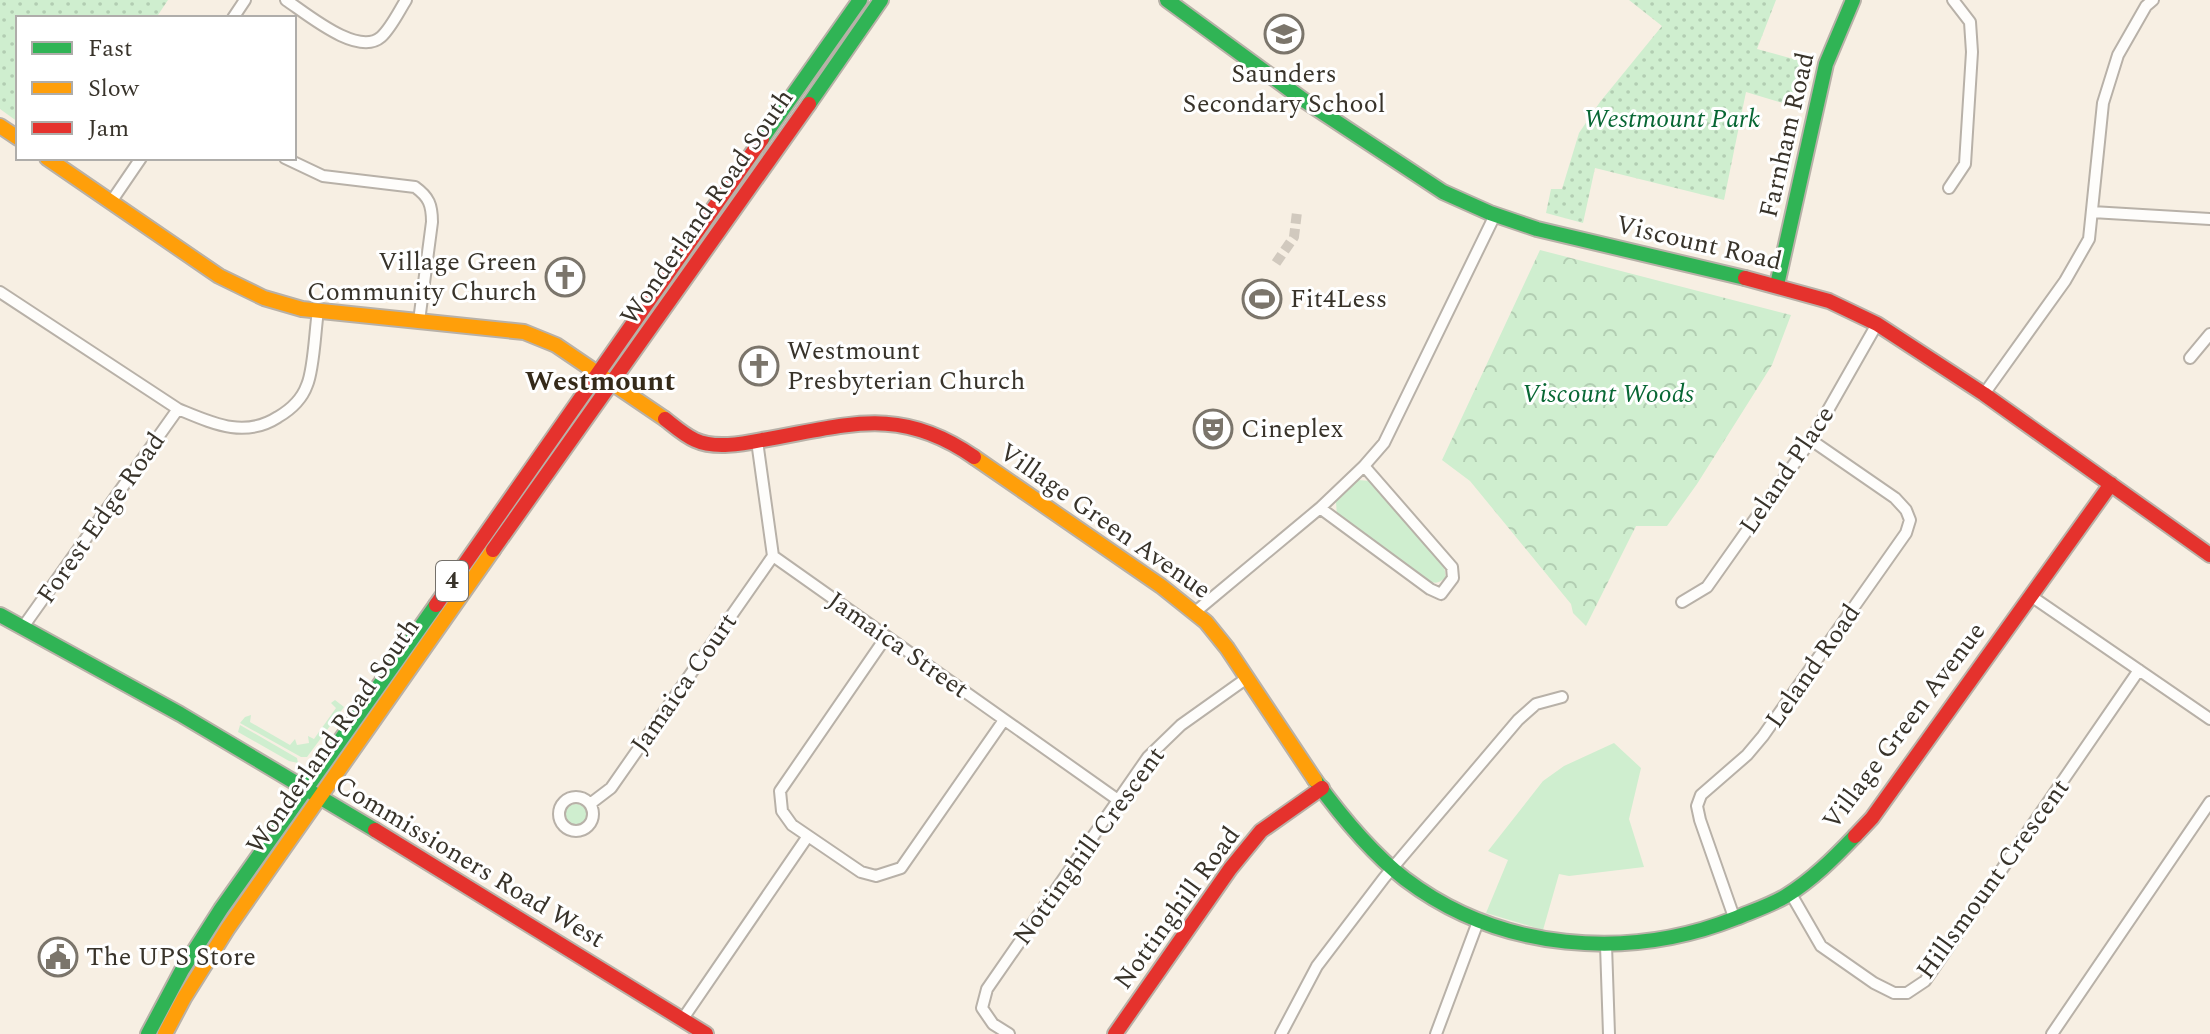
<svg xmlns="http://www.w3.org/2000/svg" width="2210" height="1034" viewBox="0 0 2210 1034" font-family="Spectral,serif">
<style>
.grass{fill:#cfeecf}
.forest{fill:url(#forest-crowns)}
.park{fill:url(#park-dots)}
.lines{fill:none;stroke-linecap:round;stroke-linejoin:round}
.street-tunnel{stroke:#d1c9be;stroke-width:10;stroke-dasharray:10 5;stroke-linecap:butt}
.street-casing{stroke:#b8b1a8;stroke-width:14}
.fast-casing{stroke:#b8b1a8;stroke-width:18}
.slow-casing{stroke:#b8b1a8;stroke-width:18}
.jam-casing{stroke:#b8b1a8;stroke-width:18}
.street{stroke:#fefdfb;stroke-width:10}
.fast{stroke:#30b455;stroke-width:14}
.slow{stroke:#ff9f0a;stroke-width:14}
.jam{stroke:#e5322d;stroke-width:14}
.labels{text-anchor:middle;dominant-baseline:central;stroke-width:6;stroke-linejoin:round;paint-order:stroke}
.shield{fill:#fff;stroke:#74706a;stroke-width:2}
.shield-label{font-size:24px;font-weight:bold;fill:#38332a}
.poi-label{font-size:26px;fill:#38332a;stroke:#fff;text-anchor:start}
.park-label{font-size:26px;font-style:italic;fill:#086734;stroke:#fff}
.street-label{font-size:26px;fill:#38332a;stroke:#fff}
.neighbourhood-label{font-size:28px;font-weight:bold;fill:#352a19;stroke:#fff}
</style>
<defs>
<pattern id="forest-crowns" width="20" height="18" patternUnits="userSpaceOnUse" patternTransform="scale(2)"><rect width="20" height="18" fill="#cfeecf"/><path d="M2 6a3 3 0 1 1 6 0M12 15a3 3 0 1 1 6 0" fill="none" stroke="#b2cdb2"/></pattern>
<pattern id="park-dots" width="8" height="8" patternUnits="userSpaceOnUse" patternTransform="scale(2)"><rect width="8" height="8" fill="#cfeecf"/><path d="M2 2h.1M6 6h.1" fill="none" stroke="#b2cdb2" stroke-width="1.8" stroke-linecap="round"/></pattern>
</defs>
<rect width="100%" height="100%" fill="#f7efe3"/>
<path class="grass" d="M1358,480L1370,481L1443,561L1446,577C1437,586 1432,583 1422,577L1337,516L1336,502Z
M335,700L344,707L307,757H301L240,723L245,717L251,715L250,722L290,745L295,739L297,745L309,743L308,736L314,739L336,708L331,703Z
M240,725L297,758L298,763L289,761L238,732Z
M1614,743L1641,768L1629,819L1644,867L1569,876L1559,874L1543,930L1486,913L1508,860L1488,851L1543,781L1564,766Z
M565 815a11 11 0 1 1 22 0a11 11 0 1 1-22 0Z"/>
<path class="forest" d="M1540,250L1791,315L1772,365L1697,484L1667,526H1636L1586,626L1573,613L1571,604L1470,481L1442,460Z"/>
<path class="park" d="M0,0H168L156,18H18V122L0,109Z
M1629,0H1776L1757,49L1808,63L1796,107L1746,92L1724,200L1595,168L1583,223L1546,213L1551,189H1562L1579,133L1600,102L1662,26Z"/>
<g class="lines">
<path class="street-tunnel" d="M1276,263L1294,237L1297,212"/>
<g class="street-casing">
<path id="street" d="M286,0C307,14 358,57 381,37C391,28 399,11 406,0
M233,18L245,0
M285,158L323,176L415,187C429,197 432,205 432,222L419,321
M1949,188L1965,164L1972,52L1970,22L1953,0
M111,202L141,158
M2092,212L2210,219
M0,292L178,409C212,423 244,439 278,417C290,410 302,399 307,385C314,369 315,330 318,311
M2190,358L2210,334
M1984,394L2065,281L2089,239L2103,103L2118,55L2146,6L2153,0
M757,441L773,556L1118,800
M1320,508L1364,466
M2031,596L2210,719
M1682,602L1707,587L1811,440L1877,324
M1194,613L1320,508L1430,589L1441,594L1453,578L1452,567L1364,466L1384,443L1495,215
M23,627L178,409
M886,637L780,791L782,811L792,825L861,872L876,876L901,868L1004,720
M559 814a17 17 0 1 1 34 0a17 17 0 1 1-34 0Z
M590,804L611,788L773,556
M1791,894L1821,946L1874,983L1894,993H1907L1925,981L2139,670
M1735,920L1700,820L1697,806L1701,795L1747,755L1763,736L1906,533L1910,520L1906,510L1895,498L1811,440
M1606,945L1609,1034
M682,1020L808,836
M1009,1034L993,1024L982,1008L987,989L1148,757L1181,725L1247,678
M1281,1034L1317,966L1384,878L1518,720L1536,704L1562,697
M1436,1034L1479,919
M2052,1034L2210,802"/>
</g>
<g class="fast-casing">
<path id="fast" d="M1167,0L1305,101L1443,192L1490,213L1537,229L1745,278
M809,104L881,0
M762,139L860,0
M1777,285L1826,64L1853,0
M0,615L180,714L375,830
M1315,780C1341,816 1370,852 1405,879C1500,951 1628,961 1736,918C1753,911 1771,905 1786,896C1812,880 1834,858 1855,836
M148,1034L182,970L221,909L436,605"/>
</g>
<g class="slow-casing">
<path id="slow" d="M0,126L18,138
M47,158L219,276L264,298L302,309L524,332L556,345L665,419
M974,457L1161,586L1206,622L1227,648L1315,780
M165,1034L184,998L228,928L493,550"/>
</g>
<g class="jam-casing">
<path id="jam" d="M1745,278L1829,301L1877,324L1984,394L2210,555
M665,419C674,426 684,435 695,440C714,449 742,444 762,440C846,426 898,404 974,457
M493,550L809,104
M436,605L762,139
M375,830L706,1034
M1855,836L1872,818L2111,484
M1115,1034L1230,869L1261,831L1322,788"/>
</g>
<use href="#street" class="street"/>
<use href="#fast" class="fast"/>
<use href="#slow" class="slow"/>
<use href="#jam" class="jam"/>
</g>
<defs>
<g id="school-ring" transform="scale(2)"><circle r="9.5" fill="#fff" stroke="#7b756b" stroke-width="1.5"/><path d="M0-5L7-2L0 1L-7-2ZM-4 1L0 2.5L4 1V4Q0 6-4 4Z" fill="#7b756b"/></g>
<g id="church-ring" transform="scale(2)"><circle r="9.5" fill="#fff" stroke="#7b756b" stroke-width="1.5"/><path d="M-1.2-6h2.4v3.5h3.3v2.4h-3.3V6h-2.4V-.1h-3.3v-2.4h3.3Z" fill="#7b756b"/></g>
<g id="stadium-ring" transform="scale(2)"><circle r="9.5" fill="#fff" stroke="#7b756b" stroke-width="1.5"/><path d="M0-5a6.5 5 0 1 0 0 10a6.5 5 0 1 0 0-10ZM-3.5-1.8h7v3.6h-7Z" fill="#7b756b"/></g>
<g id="theatre-ring" transform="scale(2)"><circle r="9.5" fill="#fff" stroke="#7b756b" stroke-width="1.5"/><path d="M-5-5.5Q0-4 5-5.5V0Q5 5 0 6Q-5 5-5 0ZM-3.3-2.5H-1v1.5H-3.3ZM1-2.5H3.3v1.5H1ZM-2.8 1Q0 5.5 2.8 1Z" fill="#7b756b"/></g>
<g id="civic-ring" transform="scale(2)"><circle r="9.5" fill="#fff" stroke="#7b756b" stroke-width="1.5"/><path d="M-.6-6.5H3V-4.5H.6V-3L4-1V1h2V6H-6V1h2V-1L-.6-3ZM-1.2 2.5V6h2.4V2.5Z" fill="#7b756b"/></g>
</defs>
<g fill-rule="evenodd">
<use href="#school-ring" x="1284" y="34"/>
<use href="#church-ring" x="565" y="277"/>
<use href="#stadium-ring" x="1262" y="299"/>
<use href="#church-ring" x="759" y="366"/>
<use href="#theatre-ring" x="1213" y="429"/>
<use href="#civic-ring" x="58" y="957"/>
</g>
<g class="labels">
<rect class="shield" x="436" y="561" width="32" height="40" rx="6"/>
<g class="shield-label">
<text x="452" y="581">4</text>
</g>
<g class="poi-label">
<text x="1284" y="74" text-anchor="middle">Saunders<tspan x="1284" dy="30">Secondary School</tspan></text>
<text x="537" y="262" text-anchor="end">Village Green<tspan x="537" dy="30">Community Church</tspan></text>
<text x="1290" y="299">Fit4Less</text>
<text x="787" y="351">Westmount<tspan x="787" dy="30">Presbyterian Church</tspan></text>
<text x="1241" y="429">Cineplex</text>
<text x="86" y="957">The UPS Store</text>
</g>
<g class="park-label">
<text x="1672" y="119">Westmount Park</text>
<text x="1608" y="394">Viscount Woods</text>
</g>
<g class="street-label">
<text transform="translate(1787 135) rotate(-77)">Farnham Road</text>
<text transform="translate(707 207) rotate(-55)">Wonderland Road South</text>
<text transform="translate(1699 243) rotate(13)">Viscount Road</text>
<text transform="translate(1787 470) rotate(-56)">Leland Place</text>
<text transform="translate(101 518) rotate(-55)">Forest Edge Road</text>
<text transform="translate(1105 521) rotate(35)">Village Green Avenue</text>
<text transform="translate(898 645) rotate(35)">Jamaica Street</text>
<text transform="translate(1813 666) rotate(-55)">Leland Road</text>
<text transform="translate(684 683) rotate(-55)">Jamaica Court</text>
<text transform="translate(1904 726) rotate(-53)">Village Green Avenue</text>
<text transform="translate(333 736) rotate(-55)">Wonderland Road South</text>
<text transform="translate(1089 846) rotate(-54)">Nottinghill Crescent</text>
<text transform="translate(470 862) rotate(31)">Commissioners Road West</text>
<text transform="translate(1993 879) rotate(-54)">Hillsmount Crescent</text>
<text transform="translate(1177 908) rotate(-54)">Nottinghill Road</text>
</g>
<g class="neighbourhood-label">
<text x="600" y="381">Westmount</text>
</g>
</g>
<rect x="16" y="16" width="280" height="144" fill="#ffffff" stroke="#afadaa" stroke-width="2"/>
<rect x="32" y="42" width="40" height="12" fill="#30b455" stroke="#afadaa" stroke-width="2"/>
<text x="88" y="56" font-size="24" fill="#38332a">Fast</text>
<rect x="32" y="82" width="40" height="12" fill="#ff9f0a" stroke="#afadaa" stroke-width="2"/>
<text x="88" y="96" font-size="24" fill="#38332a">Slow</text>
<rect x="32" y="122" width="40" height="12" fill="#e5322d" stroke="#afadaa" stroke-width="2"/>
<text x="88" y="136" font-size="24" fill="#38332a">Jam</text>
</svg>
